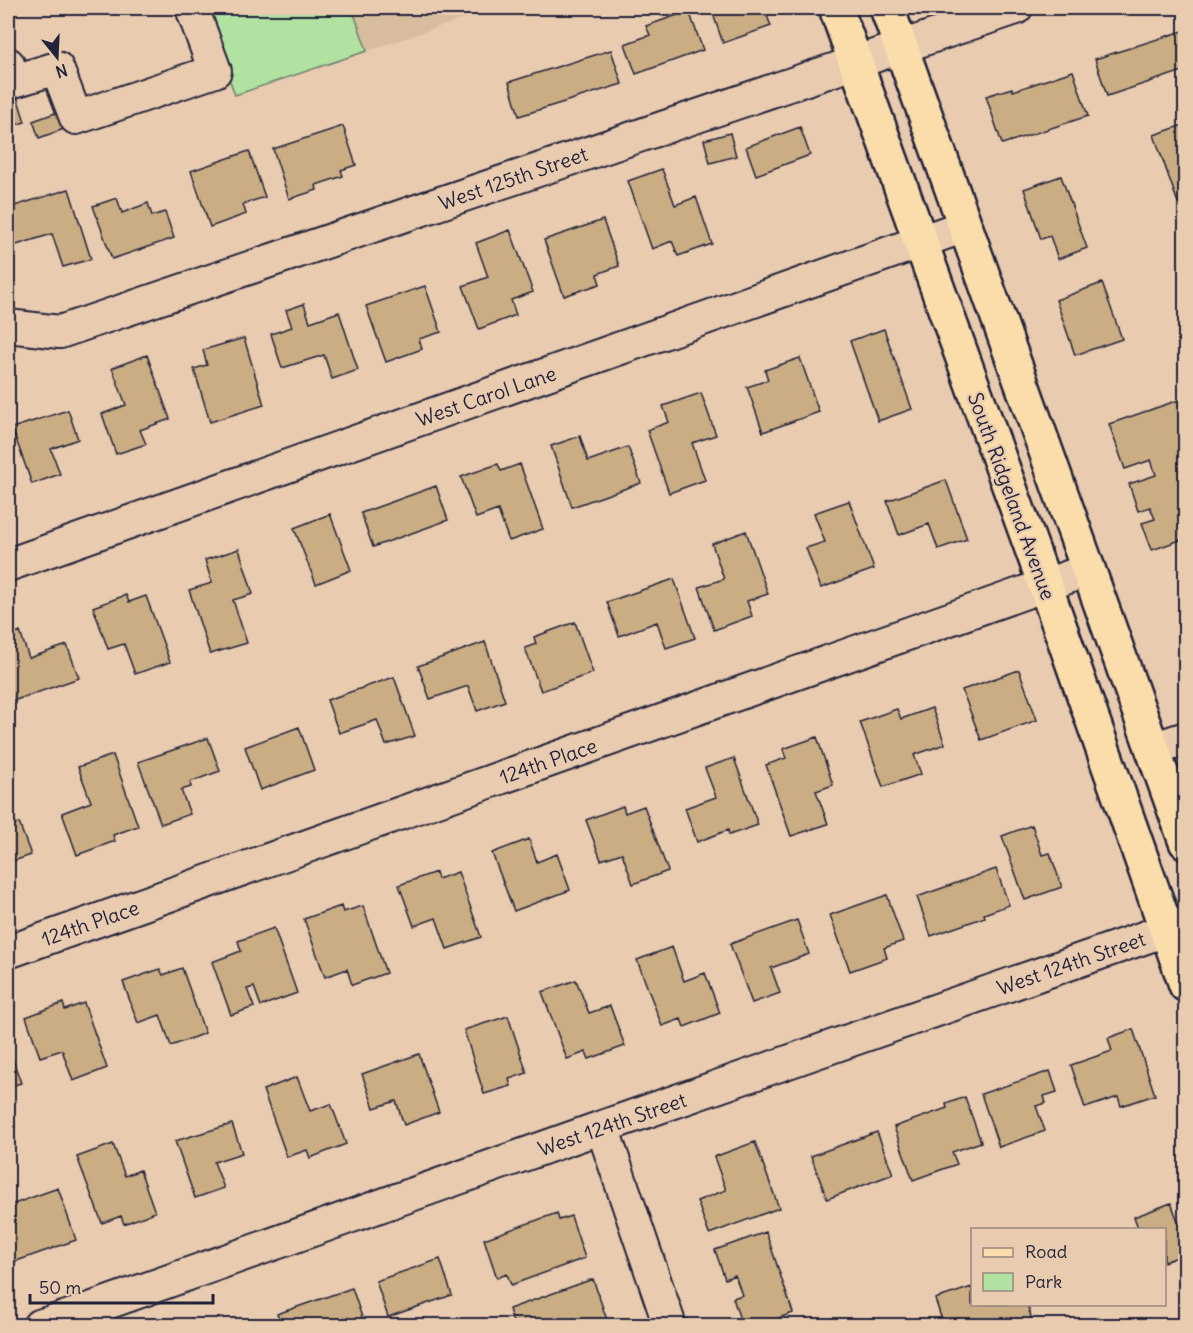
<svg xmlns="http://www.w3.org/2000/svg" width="1193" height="1333" viewBox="0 0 1193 1333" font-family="Delius,sans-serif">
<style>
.built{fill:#d8bc9e}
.green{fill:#b1e2a2;stroke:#6a826e;stroke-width:1.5}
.building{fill:#caad82;stroke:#22223b;stroke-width:1.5}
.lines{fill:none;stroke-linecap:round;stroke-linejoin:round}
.minor-casing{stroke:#22223b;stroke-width:36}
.major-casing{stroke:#22223b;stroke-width:38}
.minor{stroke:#e9cbaf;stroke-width:32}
.major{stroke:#faddab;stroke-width:33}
.labels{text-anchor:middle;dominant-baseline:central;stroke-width:4.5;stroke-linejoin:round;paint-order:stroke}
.street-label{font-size:20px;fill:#22223b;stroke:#e9cbaf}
</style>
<rect width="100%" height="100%" fill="#e9cbaf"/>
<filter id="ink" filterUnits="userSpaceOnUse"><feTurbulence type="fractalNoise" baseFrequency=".0167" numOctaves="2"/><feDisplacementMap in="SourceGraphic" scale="12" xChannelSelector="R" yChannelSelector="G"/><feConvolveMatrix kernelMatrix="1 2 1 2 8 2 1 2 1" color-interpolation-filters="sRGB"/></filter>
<g filter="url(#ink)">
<path class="built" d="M352,8H495L367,51Z"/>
<path class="green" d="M204,8H352L367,51L235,95Z"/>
<path class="building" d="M711,8H764L771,26L723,43Z
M689,11L703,50L636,74L625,44L650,35L646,26Z
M1186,30V70L1107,96L1095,59Z
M611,50L622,84L519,116L509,82Z
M1073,71L1088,116L1002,144L986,96L1012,88L1013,91Z
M16,93L25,122L8,127V95Z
M58,112L64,129L39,138L33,121Z
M1186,124V201L1178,203L1154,135Z
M343,126L356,165L341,170L343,176L316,185L317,190L289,199L273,149Z
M800,127L810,155L756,175L746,147Z
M730,133L736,156L710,163L704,140Z
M249,151L265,197L243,204L246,214L210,227L191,171Z
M662,169L675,205L696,197L712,244L678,256L672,241L652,249L628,181Z
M1061,176L1087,248L1058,259L1050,236L1041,239L1024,189Z
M69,189L91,259L63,267L52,234L10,247L8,239V208Z
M117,198L122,213L148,203L152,216L165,212L174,238L112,259L93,206Z
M603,220L619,266L597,274L600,284L564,296L544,240Z
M510,230L533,292L511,300L516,315L479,329L463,286L488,277L476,243Z
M1102,283L1122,339L1075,355L1056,300Z
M425,286L441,332L419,339L422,349L386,362L366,306Z
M304,304L310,322L339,312L358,370L332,379L324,355L282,368L271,334L292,327L286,310Z
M884,329L912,409L878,421L850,341Z
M244,338L264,405L210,422L194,369L207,365L203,350Z
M147,355L170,419L140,430L146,444L116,454L102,414L126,405L112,368Z
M800,358L819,412L763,432L747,387L768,380L765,370Z
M701,393L716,435L692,443L705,480L669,493L647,430L669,422L663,406Z
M1179,400L1186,420V538L1152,550L1142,523L1155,519L1150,507L1138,511L1129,484L1156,475L1151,460L1125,469L1109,424Z
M68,410L78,439L51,449L60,474L32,484L12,428Z
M580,436L588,461L628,447L641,483L572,507L551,446Z
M498,464L501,471L520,464L543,529L509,541L498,510L476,518L461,477Z
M946,480L967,539L938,549L929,524L899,535L887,501Z
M436,486L448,520L373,547L361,513Z
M849,501L874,569L821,588L806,548L825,542L814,513Z
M330,514L351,570L316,584L294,528Z
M746,531L768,594L747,601L752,616L714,630L699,587L724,579L712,544Z
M239,549L253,594L233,600L247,643L210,654L189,590L212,583L205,560Z
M674,579L695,638L666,648L657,622L619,636L607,602Z
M126,595L129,602L146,596L170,662L135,674L124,644L108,649L93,607Z
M575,622L593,673L541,691L525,648L536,644L534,637Z
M20,632L29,658L67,645L79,678L13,701L8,685V637Z
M485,642L505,701L477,711L468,686L430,699L418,666Z
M1019,670L1037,720L981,740L962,690Z
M394,677L415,736L386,745L377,720L339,733L327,700Z
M932,708L945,744L914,755L921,774L883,787L860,722L897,709L901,719Z
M299,727L314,770L260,790L245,747Z
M817,737L833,785L816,791L828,824L791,836L766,765L786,758L783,749Z
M208,738L220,771L190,782L191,787L181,790L190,814L161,824L138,762Z
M113,755L138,826L113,835L115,841L77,855L62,813L91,802L78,767Z
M734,758L758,825L729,835L728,830L697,842L685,808L716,797L705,768Z
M623,806L625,813L644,806L668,871L633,884L622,853L601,860L586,820Z
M19,823L31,855L8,863V827Z
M1032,825L1042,855L1050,853L1062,887L1025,900L1002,836Z
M529,839L537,862L557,854L570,890L514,911L492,853Z
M996,869L1009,905L984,914L985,917L931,936L917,897Z
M436,872L438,879L458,872L481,937L447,949L436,918L414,926L399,885Z
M887,895L903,941L884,948L887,958L850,971L830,915Z
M341,906L343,912L363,906L386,973L352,985L347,969L325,977L304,919Z
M797,920L809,954L771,968L780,993L752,1003L730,944Z
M274,928L297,993L261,1006L254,987L247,989L254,1007L231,1015L212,962L241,951L238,941Z
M672,947L684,981L705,973L720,1013L684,1027L681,1019L662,1026L637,960Z
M182,968L205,1033L171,1046L160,1015L138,1023L123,982L160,969L163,975Z
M576,980L589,1013L610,1006L625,1046L589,1059L586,1052L567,1059L542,992Z
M63,1003L65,1010L84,1003L107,1068L73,1081L62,1050L40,1057L26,1017Z
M508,1016L527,1073L509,1079L511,1086L484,1094L464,1030Z
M1133,1029L1155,1095L1121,1106L1118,1097L1085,1108L1071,1065L1112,1051L1108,1038Z
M8,1046L21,1083L8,1087Z
M419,1054L439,1112L404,1125L396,1101L374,1108L362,1074Z
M1050,1071L1057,1092L1044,1096L1046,1103L1036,1106L1045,1131L999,1147L981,1094Z
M297,1077L310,1111L331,1104L346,1144L310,1158L307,1150L287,1157L263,1090Z
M965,1097L981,1142L952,1152L957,1164L913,1180L894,1127L947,1108L946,1104Z
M232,1124L242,1153L214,1162L224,1188L195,1198L175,1141Z
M877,1132L893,1174L827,1199L811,1156Z
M755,1142L779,1208L709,1234L697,1201L726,1190L714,1157Z
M113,1144L125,1176L140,1170L155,1212L124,1224L121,1216L102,1223L77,1157Z
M58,1188L76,1240L11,1263L8,1253V1206Z
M1171,1203L1186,1242V1254L1164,1262V1230H1139L1134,1217Z
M557,1213L559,1220L571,1216L585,1258L511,1285L507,1274L497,1278L484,1239Z
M766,1232L793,1313L755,1326H742L733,1298L742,1295L735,1275L725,1279L715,1250Z
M440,1259L452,1295L388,1317L376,1281Z
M593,1279L609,1326H514L509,1309Z
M972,1287V1304H1027L1034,1326H963L960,1318L943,1323L935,1299Z
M352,1288L365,1326H281L277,1314Z"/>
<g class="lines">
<g class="minor-casing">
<path id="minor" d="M8,64L14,81L57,68L76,118L215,71L192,8
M8,326L60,332L1016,8
M8,565L965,226
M1152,749L1186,738
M8,952L1088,570
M602,1127L670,1326
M39,1326L76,1314L602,1127L1186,923"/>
</g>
<g class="major-casing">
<path id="major" d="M836,8L1045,585L1186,985
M887,8L1186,842"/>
</g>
<use href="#minor" class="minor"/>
<use href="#major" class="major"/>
</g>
</g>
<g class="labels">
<g class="street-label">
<text transform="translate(513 178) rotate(-19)">West 125th Street</text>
<text transform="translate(486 396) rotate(-19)">West Carol Lane</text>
<text transform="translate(1012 496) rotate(70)">South Ridgeland Avenue</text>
<text transform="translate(548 761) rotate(-19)">124th Place</text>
<text transform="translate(90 923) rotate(-19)">124th Place</text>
<text transform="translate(1071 963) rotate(-19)">West 124th Street</text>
<text transform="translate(612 1124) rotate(-19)">West 124th Street</text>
</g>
</g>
<rect width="1193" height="1333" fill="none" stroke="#e9cbaf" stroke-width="30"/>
<rect x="15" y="15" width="1163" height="1303" fill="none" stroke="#22223b" stroke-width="2" filter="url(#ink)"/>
<rect x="971" y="1228" width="195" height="78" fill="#e9cbaf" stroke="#998781" stroke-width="1.5"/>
<rect x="983" y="1248" width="30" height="9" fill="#faddab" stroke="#998781" stroke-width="1.5"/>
<text x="1025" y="1258" font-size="18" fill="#22223b">Road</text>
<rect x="983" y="1273" width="30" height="18" fill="#b1e2a2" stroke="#998781" stroke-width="1.5"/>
<text x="1025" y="1288" font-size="18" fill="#22223b">Park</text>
<g transform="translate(57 57) rotate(162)" stroke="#e9cbaf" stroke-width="4.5" paint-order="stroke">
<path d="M0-4.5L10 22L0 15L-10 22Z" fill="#22223b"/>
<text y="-9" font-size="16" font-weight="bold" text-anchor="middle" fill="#22223b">N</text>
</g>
<path d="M30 1294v9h183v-9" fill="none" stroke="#22223b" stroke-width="3"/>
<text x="39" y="1294" font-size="18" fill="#22223b" stroke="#e9cbaf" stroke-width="4.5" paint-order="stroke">50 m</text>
</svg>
